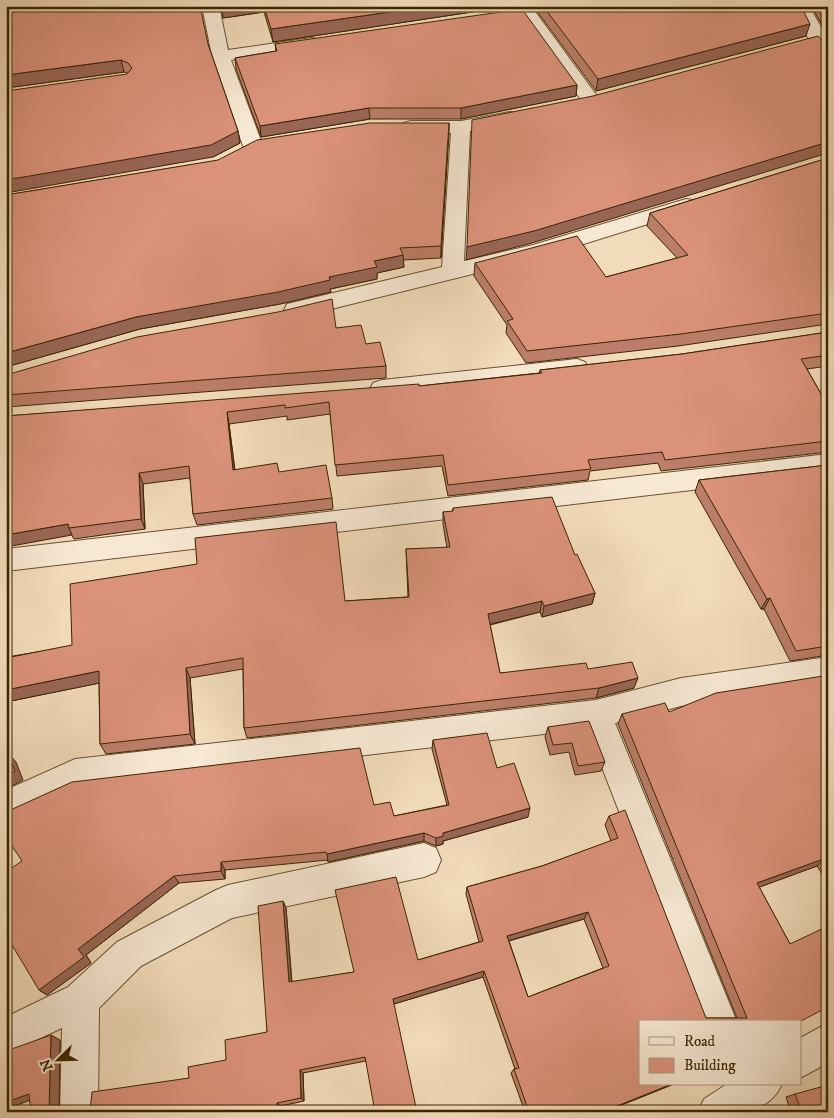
<svg xmlns="http://www.w3.org/2000/svg" width="834" height="1118" font-family="'IM FELL DW Pica',serif">
  <style>
    .lines { fill: none; stroke-linecap: round; stroke-linejoin: round }
    .minor-casing { stroke: #695230; stroke-width: 2 }
    .minor { fill: #f7e8d3; fill-rule: evenodd }
    .wall { fill: #bc7e6a; stroke: #3b2501; fill-rule: evenodd }
    .shaded-wall { fill: #996656; stroke: #3b2501 }
    .building { fill: #db927b; stroke: #3b2501; fill-rule: evenodd }
  </style>
  <rect width="100%" height="100%" fill="#f2dbbb"/>
  <filter id="stains"><feTurbulence type="fractalNoise" baseFrequency=".004" numOctaves="4"/><feColorMatrix values="0 0 0 0 .2 0 0 0 0 .09 0 0 0 0 .02 0 0 0 .5 -.17"/></filter>
  <radialGradient id="worn" r=".72"><stop offset=".6" stop-color="#630" stop-opacity="0"/><stop offset="1" stop-color="#630" stop-opacity=".3"/></radialGradient>
  <g class="lines">
    <g class="minor-casing">
      <path id="minor" d="M202,6h17l9,44 83,-12 6,1 3,4 -3,4 -6,1 -80,12 32,86 -3,4h-14l-3,-4 -31,-90z
        M514,6h17l69,94 -2,4h-14z
        M792,6h17l19,33v16c-18,-4 -28,-34 -36,-49z
        M510,112l7,2 3,4 -3,4 -47,9 -6,130 69,-16 153,-46 7,1 3,5 -3,5 -148,46 -250,62 -8,-2 -3,-6 3,-6 155,-37 9,-134 -47,-2 -3,-4 3,-4 7,-2h50z
        M577,359l8,3 4,6 -4,6 -8,3 -195,21 -9,-3 -3,-6 3,-6 9,-3z
        M828,454v20l-822,97v-22z
        M828,657v26l-147,23 -66,17 122,299h-36l-114,-293 -509,60 -72,34v-33l69,-31 521,-59 85,-22z
        M424,843l12,5 5,12 -5,12 -12,5 -192,41 -91,48 -42,42 -1,104h-38l2,-84 -56,26v-37l62,-30 49,-45 99,-52 12,-5z
        M828,1023v40l-28,15v-40z
        M727,1084h55c-15,34 -52,28 -84,28l6,-13z"/>
    </g>
    <use href="#minor" class="minor"/>
  </g>
  <path class="wall" d="M221,6h291l-239,36 -9,-30 -41,6z
    M533,6h268l5,30 -210,55z
    M811,6h17v29z
    M6,13l202,31 30,87 2,12 -27,14 -86,-84 -3,-1 -118,16z
    M275,44l302,41 -1,11 -115,23h-91l-109,18 -25,-68 -1,-11 41,-7z
    M449,123l-8,135 -38,2 1,7 -27,6v6l-47,10 1,3 -51,12 -140,25 -134,38v-172z
    M828,158v166l-150,22 -152,17 -20,-30 1,-8 -33,-49 1,-13 131,14 71,-19 -30,-32 3,-13z
    M336,328l30,16 20,22v12l-380,29v-32z
    M828,332v34l-21,3 21,37v46l-167,19 -3,-8 -68,8 -2,9 -140,16 -6,-30 -105,10 -7,-62 -43,6v-4l-58,8 6,46 44,2 53,26 1,11 -136,16 -4,-11 -3,-36 -47,6 2,45 -71,10 -68,-123 413,-30 120,-13 1,-3 142,-16z
    M828,465v190l-38,6 -26,-52h-3l-66,-117 4,-12z
    M453,508l122,47 20,38 -3,11 -50,13 -2,-5 -50,13 10,48 88,-4 46,19 -38,10 -349,40 -3,-10 -1,-59 -53,9 5,66 -89,10 -6,-10 -1,-61 -93,19v-46l1,1 338,-56 63,-4 -2,-48 41,-1 -4,-24v-12h9z
    M828,682v201l-11,-17 -58,21 31,57 38,63 -188,77h34l-70,28h-79l-14,-39 3,-4h1l-32,-92 -89,27 -28,57 -63,12 1,28 -23,5v6h-250l-1,-12 -24,9v-58l54,-11 -1,71h31l99,-33 37,-18 41,-28 16,-131 3,7 6,74 62,-10 64,-12 61,-18 -13,-48 1,-7 75,-21 69,-25 -6,-16 4,-9 97,202h31l-119,-294 4,-10 47,-2zM584,919l19,49 -75,29 -19,-56z
    M548,727l57,35 -4,9 -26,4 -6,-23 -19,3 -5,-18z
    M433,740l64,28 31,49 -85,24v3l-7,2 -12,-5 -96,21v-2l-103,10v9l-46,4 -93,72 5,8 -44,32 -8,-5 -17,-129 352,-56 20,11 53,-11 -15,-56z
    M795,1094l33,18h-37l-5,-15z"/>
  <path class="shaded-wall" d="M6,6h38l-38,6z
    M222,6h41l1,6 -41,6z
    M432,6h80l-239,36 -2,-13z
    M810,24l-4,12 -210,55 2,-12z
    M121,60l3,12 -118,16v-13z
    M577,85l-1,11 -115,23v-11z
    M369,108l1,11 -109,18 -1,-11z
    M449,123v12l-8,123v-12z
    M238,131l2,12 -27,14 -207,36v-13z
    M828,142v11l-296,90 -66,17 1,-13z
    M403,255l1,12 -27,6v6l-47,10 1,3 -51,12 -140,25 -134,38v-14l130,-36 193,-40 45,-16z
    M227,412l2,12 7,57 -3,-11z
    M139,473l4,11 2,45 -4,-10z
    M68,524l1,4 3,7 -66,12v-12z
    M595,593l-3,11 -50,13 2,-11z
    M770,598l-6,11h-3l6,-10z
    M542,601l-2,11 -53,13 1,-11z
    M186,668l4,10 5,66 -5,-10z
    M99,671l6,11 -99,20v-12z
    M638,678l-4,10 -38,10 3,-10z
    M8,753l8,9 7,18 -17,9z
    M530,808l-2,9 -85,24v3l-7,2v-8l7,-5z
    M424,833v8l-96,21 -1,-8z
    M826,858l-9,8 -68,25 8,-8z
    M221,862l4,8v9l-4,-8z
    M174,876l5,7 -93,72 5,8 -44,32 -8,-5 39,-41z
    M283,901l3,7 6,80 -3,-6z
    M588,912l-4,7 -80,23 3,-6z
    M484,971l-1,6 -89,27 -1,-5z
    M51,1035l9,5 -1,72 -10,-1z
    M300,1070l3,3 1,28 -3,-3z
    M672,1084h2l-70,28h-2z
    M29,1094l10,3 -33,12v-7z
    M277,1103l4,3v6h-3z"/>
  <path class="building" d="M54,6h146l8,38 30,87 -27,14 -205,35v-89l121,-17 5,-6 -4,-5 -7,-3 -115,15v-62z
    M264,6h168l-161,23z
    M543,6h258l9,18 -212,55z
    M822,6h6v10z
    M522,9l55,76 -116,23h-92l-109,18 -25,-68 42,-7 -2,-7z
    M818,36l7,7h3v99l-294,89 -67,16 5,-127 121,-24z
    M370,123h79l-8,123 -41,2 3,7 -29,6 3,6 -48,10 1,3 -52,12 -142,25 -130,36v-158l212,-35 39,-20z
    M828,158v155l-147,21 -154,17 -20,-30 6,-2 -38,-56 102,-27 29,41 82,-22 -38,-42z
    M332,299l4,29 25,-3 5,19 14,-2 6,24 -380,29v-20l131,-38 141,-25z
    M828,332v23l-27,4 27,47v35l-163,19 -3,-8 -74,8 3,9 -143,16 -5,-30 -108,10 -6,-63 -44,6v-3l-58,7 6,58 44,-7 2,9 47,-7 6,33 -139,16 -4,-48 -50,7 2,46 -72,9 -1,-4 -62,11v-119l413,-32v2l123,-13 -2,-3 142,-16z
    M828,465v181l-32,5 -26,-53 -3,1 -68,-119z
    M552,497l23,58 2,-1 18,39 -51,13 -2,-5 -54,13 12,59 86,-10 2,6 44,-7 6,16 -39,10 -355,40 -1,-70 -57,10 4,66 -90,10 -1,-73 -93,19v-32l66,-13 -2,-61 127,-20 -2,-26 141,-16 9,79 64,-4 -3,-48 44,-2 -7,-35 10,-1v-3z
    M823,676l5,6v178l-2,-2 -69,25 33,61 38,-18v81l-29,15h-159v62h32l-70,28h-73l-15,-43 5,-1 -35,-97 -91,28 24,113h-42l-10,-55 -65,13 1,28 -24,5 1,9h-247l-2,-18 -23,8v-51l45,-16 -2,76h41l2,-19 97,-14 -1,-11 38,-7 -1,-20 42,-8 -9,-126 25,-5 6,81 65,-10 -19,-82 61,-13 22,83 65,-19 -16,-54 75,-21 76,-28 -9,-22 16,-6 81,208h41l-125,-304 43,-11 4,9 47,-19zM588,912l21,54 -81,31 -21,-61z
    M589,721l16,41 -27,4 -6,-23 -19,2 -5,-18z
    M487,733l10,35 17,-5 16,45 -87,25v3l-7,2 -12,-5 -97,21 -1,-2 -105,10v9l-47,5 -96,73 6,8 -45,33 -33,-55v-63l16,-11 -16,-24v-25l66,-30 288,-34 14,57 16,-3 4,14 55,-11 -16,-65z
    M6,753h2l7,18 -9,5z
    M828,1085v27h-26l-7,-18z"/>
  <rect width="834" height="1118" fill="none" stroke="#f2dbbb" stroke-width="25"/>
  <rect x="8" y="8" width="819" height="1103" fill="none" stroke="#3b2501" stroke-width="2.5"/>
  <rect x="12" y="12" width="809" height="1093" fill="none" stroke="#3b2501"/>
  <rect x="639" y="1020" width="162" height="65" fill="#f7e8d3" stroke="#ac9a7f"/>
  <rect x="649" y="1037" width="25" height="8" fill="#f7e8d3" stroke="#ac9a7f"/>
  <text x="684" y="1046" font-size="15" fill="#3b2501">Road</text>
  <rect x="649" y="1058" width="25" height="15" fill="#db927b" stroke="#ac9a7f"/>
  <text x="684" y="1070" font-size="15" fill="#3b2501">Building</text>
  <g transform="translate(58 1060) rotate(247)" stroke="#f7e8d3" stroke-width="4" paint-order="stroke">
  <path d="M0-4L9 19L0 12L-9 19Z" fill="#3b2501"/>
  <text y="-8" font-size="14" font-weight="bold" text-anchor="middle" fill="#3b2501">N</text>
  </g>
  <rect width="100%" height="100%" filter="url(#stains)"/>
  <rect width="100%" height="100%" fill="url(#worn)"/>
</svg>
